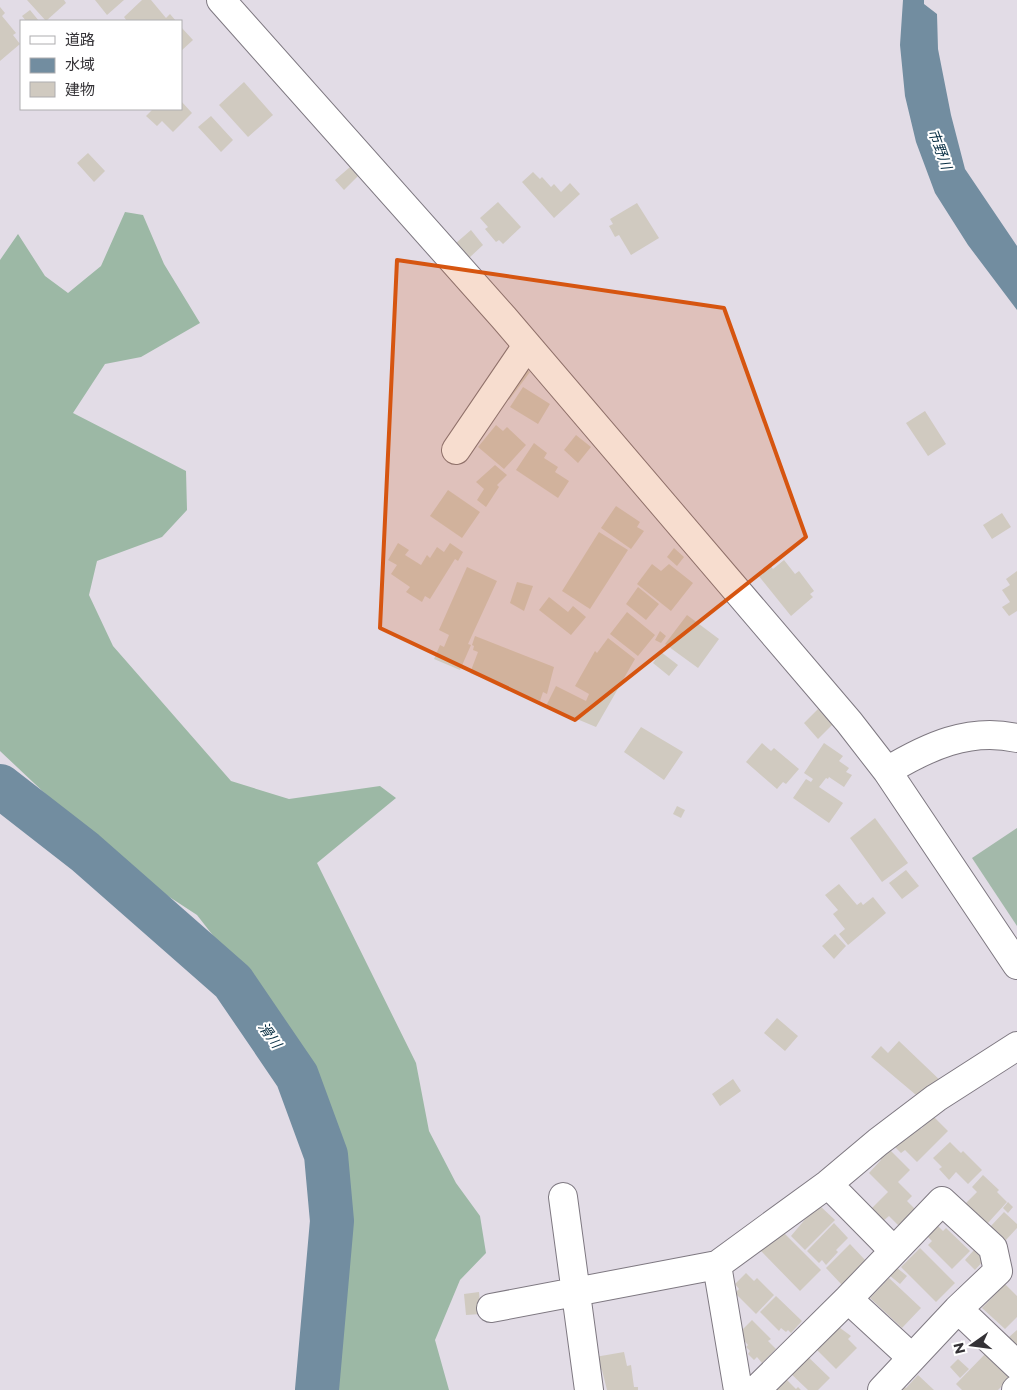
<svg xmlns="http://www.w3.org/2000/svg" width="1017" height="1390" font-family="Montserrat,'Noto Sans JP',sans-serif">
  <style>
    .green { fill: #a3b9aa }
    .forest { fill: #9cb8a5 }
    .water { fill: #728da0 }
    .lines { fill: none; stroke-linecap: round; stroke-linejoin: round }
    .river { stroke: #728da0; stroke-width: 44 }
    .building { fill: #d0cac0 }
    .minor-casing { stroke: #7e7881; stroke-width: 30 }
    .minor { stroke: #fff; stroke-width: 28 }
    .marked { fill: #d65510; fill-opacity: 0.2; stroke: #d65510; stroke-width: 4; stroke-linejoin: round }
    .labels { text-anchor: middle; stroke-width: 4; stroke-linejoin: round; paint-order: stroke }
    .water-label { font-size: 14px; font-style: italic; fill: #072e43; stroke: #fff }
  </style>
  <rect width="100%" height="100%" fill="#e2dce6"/>
  <path class="green" d="M1017,828v98l-45,-68z"/>
  <path class="forest" d="M125,212l18,3 21,49 36,59 -59,34 -36,7 -32,49 113,58 1,39 -25,27 -65,24 -8,34 24,51 118,135 58,18 91,-13 16,12 -79,65 99,200 13,68 27,52 24,33 6,37 -26,27 -25,60 14,50h-117l9,-46 7,-172 -56,-135 -95,-122 -75,-49 -122,-115v-491l18,-26 27,42 23,17 33,-27z"/>
  <path class="water" d="M903,0h21v4l13,10 1,35 13,66 14,54 52,77v64l-49,-65 -33,-52 -19,-51 -11,-46 -5,-51z"/>
  <g class="lines">
    <path class="river" d="M0,786l85,66 148,130 64,94 29,79 6,66 -15,169"/>
  </g>
  <path class="building" d="M27,0h37l2,3 -20,18z
    M95,0h29l-17,15z
    M142,0h9l15,18 4,-4 6,7h-49l-3,-4z
    M0,7l5,6 -3,3 14,17 -3,2 7,9 -20,17z
    M30,10l9,11h-13l-4,-5z
    M181,27l12,13 -12,11z
    M244,82l29,33 -25,22 -29,-32z
    M181,101l11,12 -19,19 -11,-11 -5,5 -11,-10 6,-6 -1,-1h30z
    M211,116l22,24 -12,12 -23,-25z
    M88,153l17,18 -11,11 -17,-19z
    M350,167l8,9 -14,14 -9,-10z
    M533,172l7,7 2,-2 9,10 3,-3 7,8 9,-9 10,11 -26,24 -32,-36z
    M498,202l23,25 -18,17 -4,-4 -3,2 -11,-13 3,-2 -8,-9z
    M637,203l22,35 -28,17 -12,-20 -4,2 -6,-11 4,-2 -3,-5z
    M471,230l12,15 -14,13 -13,-15z
    M521,365l9,7 -21,28 -9,-6z
    M523,387l27,17 -12,20 -28,-17z
    M925,411l21,33 -18,12 -22,-33z
    M496,425l7,6 4,-4 19,18 -22,24 -26,-22z
    M576,435l15,12 -13,16 -14,-13z
    M534,443l13,10 -3,5 14,9 -3,5 14,9 -11,17 -42,-28z
    M495,465l12,10 -10,10 2,2 -13,20 -9,-7 7,-11 -8,-7z
    M448,490l32,22 -18,26 -32,-22z
    M616,506l24,16 -3,5 7,4 -13,18 -30,-21z
    M1002,513l9,14 -19,12 -9,-14z
    M599,532l29,18 -38,59 -28,-18z
    M398,543l11,7 -4,5 16,10 6,-10 3,3 7,-11 7,5 6,-9 13,9 -5,9 -3,-2 -25,40 -5,-3 -3,6 -16,-10 4,-5 -19,-13 6,-9 -9,-5z
    M674,548l10,9 -7,9 -10,-9z
    M784,560l11,14 4,-3 15,20 -4,3 3,3 -22,19 -33,-41 12,-10 3,4z
    M652,564l9,7 8,-7 24,19 -22,28 -34,-27z
    M467,567l30,14 -29,63 3,1 -11,25 -26,-11 6,-14 4,2 5,-12 -10,-5z
    M1017,571v40l-8,5 -7,-9 8,-5 -8,-12 8,-5 -4,-6z
    M517,582l16,4 -9,25 -14,-8z
    M638,587l21,17 -13,16 -20,-16z
    M549,597l19,15 5,-6 13,11 -15,18 -32,-25z
    M627,612l28,23 -17,21 -28,-22z
    M687,615l32,24 -21,29 -33,-24z
    M660,631l6,5 -5,7 -6,-3z
    M475,636l79,31 -7,27 -4,-2 -3,9 -70,-28 8,-21 -5,-2 1,-4 -2,-1z
    M608,638l27,21 -39,68 -50,-21 10,-20 30,15 3,-7 -14,-8 20,-35 2,2z
    M661,652l17,13 -9,11 -16,-13z
    M818,709l15,15 -15,15 -14,-16z
    M641,727l42,25 -19,28 -40,-28z
    M762,743l9,8 3,-3 25,21 -13,15 -3,-2 -6,7 -31,-27z
    M824,743l19,13 -4,5 10,7 -3,4 6,3 -8,12 -15,-10 -1,2 -2,-1 -7,9 24,16 -14,20 -36,-25 13,-19 5,3 2,-3 -9,-6z
    M677,806l8,4 -4,8 -8,-4z
    M875,818l33,45 -26,19 -32,-44z
    M906,870l13,16 -17,13 -13,-16z
    M839,884l18,21 4,-3 2,3 10,-8 13,16 -38,32 -9,-11 6,-5 -12,-15 5,-4 -13,-15z
    M835,934l11,12 -12,13 -12,-13z
    M777,1018l21,18 -13,15 -21,-18z
    M899,1041l45,43 -22,16 -51,-43 10,-11 7,7z
    M733,1079l8,12 -21,15 -8,-12z
    M933,1116l15,15 -31,31 -12,-12 -4,3 -6,-6 17,-17 2,2 5,-5 2,2z
    M950,1142l11,11 2,-2 19,19 -14,14 -12,-12 -7,8 -10,-11 3,-2 -9,-9z
    M888,1148l22,22 -12,12 14,14 -5,5 10,10 -17,16 -11,-11 -7,6 -10,-14 16,-16 -19,-19 12,-13 -2,-3z
    M983,1175l16,15 -2,2 10,10 -20,22 -22,-20 12,-12 -5,-5z
    M1008,1202l5,5 -5,6 -5,-5z
    M818,1204l17,16 -30,30 -14,-14z
    M1004,1212l13,12v4l-12,13 -15,-14z
    M834,1223l14,15 -12,12 2,2 -12,13 -4,-5 -3,3 -12,-12z
    M938,1226l5,5 3,-3 24,23 -18,18 -24,-24 4,-4 -5,-5z
    M783,1232l38,38 -21,21 -40,-41 10,-10 3,2z
    M850,1244l16,17 -24,24 -16,-17z
    M920,1248l35,35 -19,19 -35,-35z
    M974,1250l10,10 -9,10 -10,-10z
    M896,1267l11,9 -7,8 -11,-9z
    M746,1273l8,8 3,-3 17,17 -18,19 -21,-21 4,-4 -4,-5z
    M889,1278l32,30 -19,20 -32,-30z
    M1005,1284l12,12v21l-12,12 -23,-21z
    M479,1292l2,22 -15,1 -2,-21z
    M776,1296l26,25 -11,12 -3,-3 -2,2 -5,-4 -2,3 -19,-19z
    M752,1320l19,19 -3,2 8,8 -14,14 -5,-6 -3,3 -6,-6 2,-3 -4,-4 2,-2 -7,-8 2,-2 -3,-3z
    M832,1322l19,14 -3,3 9,9 -21,21 -25,-25z
    M1017,1330v16l-8,-9z
    M624,1352l3,14 4,-1 3,22h4v3h-31l-5,-20 -5,1 -2,-14z
    M804,1353l26,25 -12,12h-10l-21,-20z
    M986,1353l25,24 -13,13h-36l-6,-6z
    M958,1359l11,10 -9,9 -10,-11z
    M918,1375l16,15h-34l4,-4 2,2z
    M783,1376l13,13 2,-2 3,3h-33z"/>
  <g class="lines">
    <g class="minor-casing">
      <path id="minor" d="M221,0l283,318 345,404 38,49 130,194
        M456,450l70,-103
        M887,771c40,-24 82,-44 130,-33
        M828,1184l66,67
        M563,1197l26,193
        M848,1299l64,59
        M491,1308l226,-43
        M958,1309l59,56
        M738,1390l-21,-125 111,-81 50,-42 58,-44 81,-52
        M756,1390l92,-91 94,-98 51,47 5,23 -40,38 -76,81
        M1016,1390l1,-1"/>
    </g>
    <use href="#minor" class="minor"/>
  </g>
  <path class="marked" d="M397,260l327,48 82,229 -231,183 -195,-92z"/>
  <g class="labels">
    <g class="water-label">
      <text transform="translate(940 149) rotate(70)" y="5">市野川</text>
      <text transform="translate(270 1035) rotate(55)" y="5">滑川</text>
    </g>
  </g>
  <rect x="20" y="20" width="162" height="90" fill="#ffffff" stroke="#aeadaf"/>
  <rect x="30" y="36" width="25" height="8" fill="#ffffff" stroke="#aeadaf"/>
  <text x="65" y="45" font-size="15" fill="#343236">道路</text>
  <rect x="30" y="58" width="25" height="15" fill="#728da0" stroke="#aeadaf"/>
  <text x="65" y="70" font-size="15" fill="#343236">水域</text>
  <rect x="30" y="82" width="25" height="15" fill="#d0cac0" stroke="#aeadaf"/>
  <text x="65" y="95" font-size="15" fill="#343236">建物</text>
  <g transform="translate(972 1345) rotate(256)" stroke="#ffffff" stroke-width="4" paint-order="stroke">
  <path d="M0-4L9 19L0 12L-9 19Z" fill="#343236"/>
  <text y="-8" font-size="14" font-weight="bold" text-anchor="middle" fill="#343236">N</text>
  </g>
</svg>
